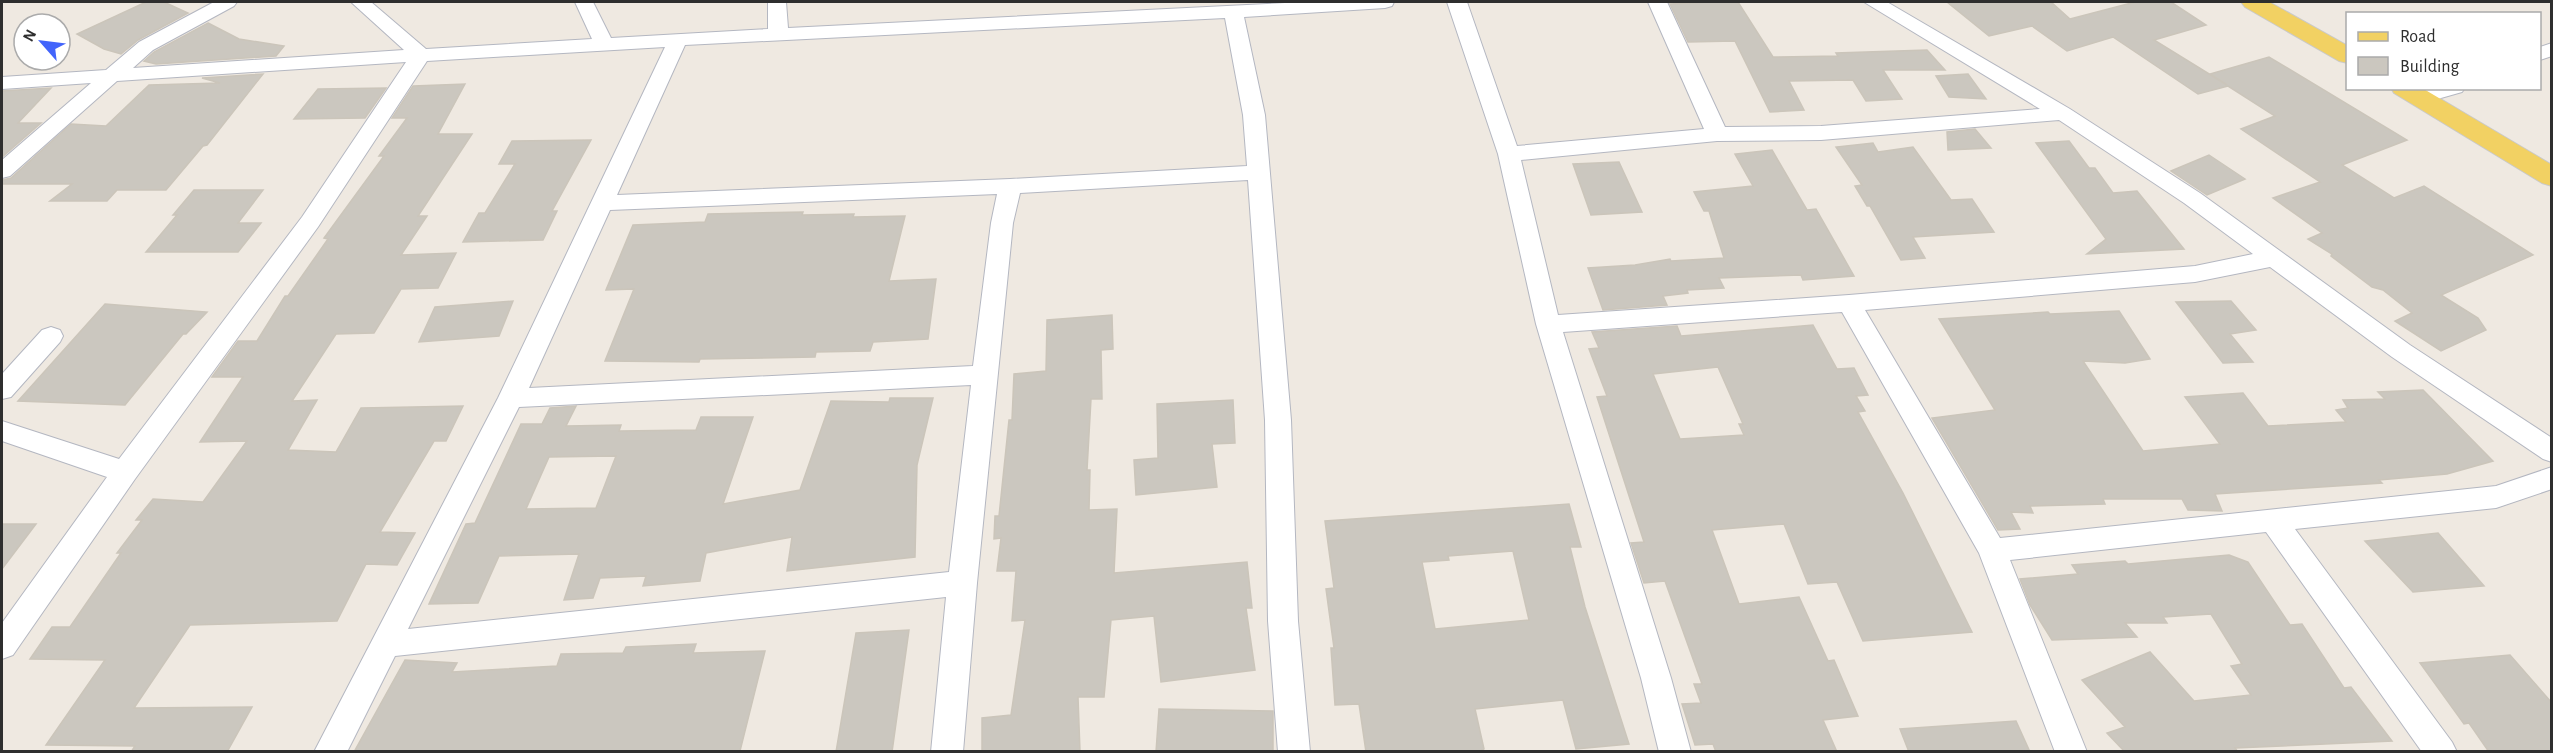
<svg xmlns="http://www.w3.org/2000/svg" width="2553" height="753" font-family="'Alegreya Sans',sans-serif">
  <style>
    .building { fill: #cbc7bf; stroke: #cbc5ba; stroke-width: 1.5; fill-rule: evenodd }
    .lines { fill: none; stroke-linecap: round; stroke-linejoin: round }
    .minor-casing { stroke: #b4b7c1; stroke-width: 2 }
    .major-casing { stroke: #c9c9c9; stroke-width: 2 }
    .minor { fill: #fff; fill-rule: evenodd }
    .major { fill: #f2d163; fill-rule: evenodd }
  </style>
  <rect width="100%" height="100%" fill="#efe9e1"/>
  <path class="building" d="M146,2h18l24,11 -50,27 -17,14 -17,-5 -27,-15z
    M1709,2h29l35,55 65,-1 -2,-3 91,-3 18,20h-62l19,29 -36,2 -13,-21 -64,1 15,29 -34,2 -35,-71 -47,1 -18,-38z
    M1947,2h104l19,17 65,-17h36l35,23 -52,15 73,45 -17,-11 59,-17 138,83 -65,25 52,33 30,-12 109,69 -92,40 37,23 8,12 -45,21 -46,-30 17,-8 -29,-23 -11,-3 -41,-31 1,-2 -24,-15 14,-6 -49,-35 47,-16 -79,-53 34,-13 -47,-30 -30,8 -85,-57 -46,14 -35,-25 -43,10z
    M208,23l31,16 45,7 -8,10 -120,8 -12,-3 10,-9z
    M263,74l-56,71 -4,1 -37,44h-49l-10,11h-57l22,-17h-70v-4l9,-2 60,-54 35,2 43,-41 71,-2 -18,-5z
    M1968,74l18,25 -37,-2 -13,-21z
    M465,84l-27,50h34l-54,82h9l-26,39 55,-2 -18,35 -37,1 -27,44 -38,1 -44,67 25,-1 -29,50 48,2 25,-44 102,-2 -17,35h-12l-54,91 35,1 -18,32 -31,-1 -29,57 -147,4 -56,83 118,-1 -25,45h-96l4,-6 -89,-1 59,-85 -75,-1 22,-32h18l51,-74h-4l25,-33h-6l17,-21 50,3 44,-61 -47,1 43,-65h-31l26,-36h19l28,-45h3l40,-57 -4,-1 60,-82h-5l28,-38h-15l21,-32z
    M51,88l-33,35h23l-39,34v-66z
    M386,88l-21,30 -71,1 24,-30z
    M1975,129l16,19 -43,2 -1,-18z
    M591,140l-39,71h5l-14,29 -80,2 16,-29h6l30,-49h-16l13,-23z
    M2069,141l20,27h6l18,25 24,-2 47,58 -97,5 19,-15 -70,-96z
    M1873,143l5,9 35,-5 38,53 21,-1 22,33 -81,5 12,21 -24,2 -31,-54h-3l-12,-20 7,-1 -26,-38z
    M1772,150l35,60 9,-1 38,67 -51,4 -2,-5 -82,3 5,10 -37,2 1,3 -25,3 4,9 -64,5 -15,-42 47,-3 35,-6 1,2 53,-3 -15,-47h-5l-10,-19 59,-6 -18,-32z
    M2209,155l36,24 -38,16 -36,-24z
    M1619,162l23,50 -51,3 -18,-51z
    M194,190h69l-25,33h23l-23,29h-92l31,-37h-4z
    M803,212l-1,3 52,-1 -1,3 52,-1 -16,65 47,-2 -8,60 -55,3 -3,9 -54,1 -1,5 -115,2 -1,3 -94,-1 29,-72 -28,1 27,-65 72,-3 3,-8z
    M513,301l-14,35 -80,6 16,-35z
    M2231,301l25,29 -26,4 23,28 -30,1 -47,-61z
    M105,304l102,8 -21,22h-3l-58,71 -107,-4z
    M2119,311l31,48 -25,4 -42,-2 60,90 77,-7 -35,-47 58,-4 25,33 78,-4 -10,-12 12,-2 -5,-8 42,-1 -7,-7 45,-2 70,71 -46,13 -68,6 3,3 -167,11 7,17 -34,-1 -6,-11h-79l2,5 -75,2 3,7 -22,-1 9,17 -22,1 -66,-112 63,-8 -56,-91 109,-7 2,2z
    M1112,315l1,34 -12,1 1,49h-11l-4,71h3l-1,40 28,-1 -3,64 133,-11 5,46h-6l9,62 -94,12 -7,-66 -43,4 -7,77h-26l2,55h-98v-34l29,-3 14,-95 -13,1 4,-50h-19l4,-33 -7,1 1,-23h4l10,-96h3l2,-46 32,-3 1,-51z
    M1813,325l24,44 17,-1 14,27 -12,1 9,15 -7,1 45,81 69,139 -109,9 -26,-59 -29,2 -24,-60 -72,6 27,74 60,-7 29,64 6,-1 24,56 -35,4 14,32h-121l-3,-8 -18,1 -13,-41 19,-1 -7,-19h8l-37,-103 -21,2 -13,-40 13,-1 -47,-145 10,-1 -18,-47 10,-1 -7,-16 85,-6 4,10zM1718,367l25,57h-4l5,11 -64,4 -27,-65z
    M890,398h43l-16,67 -2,92 -128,14 5,-34 -86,16 -6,28 -57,5 3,-10 -46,2 -7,20 -29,2 15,-46 -80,2 -21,47 -49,1 37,-80 9,-1 46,-99h21l8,-16 26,-2 -10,20 55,-1 -2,6 77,-1 5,-13h52l-30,87 77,-14 31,-89 58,1zM616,456l-20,52 -70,1 23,-52z
    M1233,400l2,43 -23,1 5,43 -81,8 -2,-35 24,-2 -1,-54z
    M1569,504l12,43h-11l15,60 44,137 -53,5 -13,-49 -88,9 9,40 -5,3h-113l-7,-48 -24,1 -4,-57h3l-8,-59 8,-1 -9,-67zM1513,551l16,69 -94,9 -13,-67 27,-2 -1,-4z
    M2,524h34l-34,45z
    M2438,533l46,53 -71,6 -48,-51z
    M2229,555l19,7 42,63 12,-1 42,64 7,-1 41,54 -157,7 3,4h-113l-18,-19 18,-6 -43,-47 68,-28 44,49 57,-6 -20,-29 11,-2 -31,-50 -48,3 4,6h-42l12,14 -85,3 -22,-35 -10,-26 58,-5 -6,-9 53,-4 3,3z
    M909,630l-17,122h-56l20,-119z
    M696,644l-3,9 72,-2 -25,100 -386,1 51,-92 52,3 -5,9 105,-6 4,-12 62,-1 3,-6z
    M2510,655l42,48v49h-63l-20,-29 -5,1 -44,-61z
    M1159,709l114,2v41h-117z
    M2016,721l14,31h-121l-9,-23z"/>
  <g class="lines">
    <g class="minor-casing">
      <path id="minor" d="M214,2h23l-3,4 -81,44 -20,18 271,-18 -53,-48h20l55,47 166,-10 -17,-37h18l18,36 157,-9v-27h18l2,26 517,-26h89l-2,4 -7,2 -141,9 21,98 26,305 7,201 12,131h-32l-10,-131 -3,-201 -17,-240 -228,13 -7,30 -36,360 -14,169h-32l15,-155 -551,59 -48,96h-33l184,-354 167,-351 -238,14 -109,166 -183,252 -122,176 -11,4v-36l105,-146 -105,-36v-20l117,38 183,-242 104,-155 -289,19 -107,95 -8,2v-18l89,-77 -89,6v-12l104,-7 33,-28zM1225,18l18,97 4,51 -237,13 -393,16 68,-150zM997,194l-6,29 -18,143 -444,22 81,-178zM971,385l-22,187 -541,57 111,-222z
        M1447,2h20l50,144 187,-17 -56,-127h19l58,125 96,-1 219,-17 -176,-107h23l183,107 130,84 210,152 142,93v24l-9,-3 -151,-102 -122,-90 -75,15 -330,28 135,228 496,-52 56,-19v22l-56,19 -201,21 157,213 5,10h-35l-156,-220 -256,28 77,192h-32l-76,-199 -137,-241 -279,20 108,346 20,74h-32l-18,-74 -105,-354 -38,-170zM2059,120l125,83 69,51 -58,12 -346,29 -291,20 -37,-155 196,-19 104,-1z
        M2552,43v13l-12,4v-13z
        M2431,88h34l-3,4 -42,12 -7,-2 -3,-4 3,-4z
        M51,327l9,3 3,6 -3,6 -49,55 -9,2v-25l40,-44z"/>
    </g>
    <g class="major-casing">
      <path id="major" d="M2241,2h28l79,44v17l-9,-2 -94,-54z
        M2391,88h31l130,77v21l-10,-3 -148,-90z"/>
    </g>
    <use href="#minor" class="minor"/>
    <use href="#major" class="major"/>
  </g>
  <rect width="2553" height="753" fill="none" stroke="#2e2e2e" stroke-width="6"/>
  <rect x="2346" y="12" width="195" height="78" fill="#ffffff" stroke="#ababab" stroke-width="1.5"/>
  <rect x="2358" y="32" width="30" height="9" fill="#f2d163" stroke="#ababab" stroke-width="1.5"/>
  <text x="2400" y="42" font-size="18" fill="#2e2e2e">Road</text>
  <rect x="2358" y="57" width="30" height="18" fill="#cbc7bf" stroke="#ababab" stroke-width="1.5"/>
  <text x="2400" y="72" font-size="18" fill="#2e2e2e">Building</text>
  <g transform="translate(42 42) rotate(298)"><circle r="28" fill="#ffffff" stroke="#ababab" stroke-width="1.5"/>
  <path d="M0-4.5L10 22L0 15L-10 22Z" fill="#4264fb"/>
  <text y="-9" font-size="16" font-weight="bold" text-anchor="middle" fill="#2e2e2e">N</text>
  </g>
</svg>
